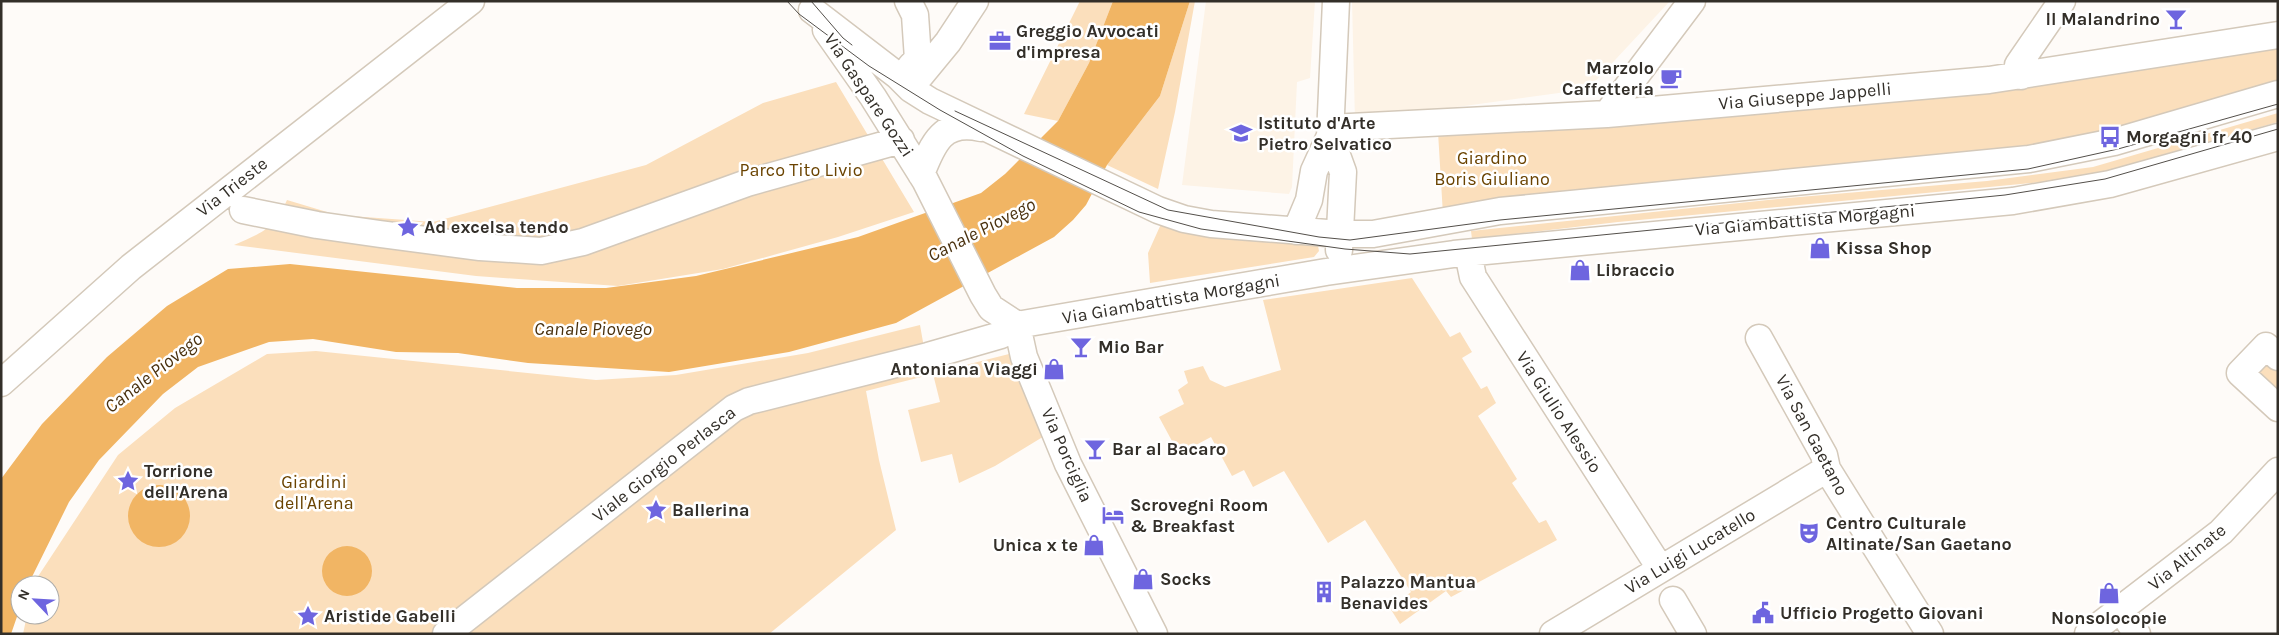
<svg xmlns="http://www.w3.org/2000/svg" width="2279" height="635" font-family="Karla,sans-serif">
  <style>
    .built { fill: #fdf3e6 }
    .green { fill: #fbdfbc }
    .water { fill: #f1b564 }
    .lines { fill: none; stroke-linecap: round; stroke-linejoin: round }
    .minor-casing { stroke: #d4c9ba; stroke-width: 29 }
    .minor { stroke: #fff; stroke-width: 26 }
    .tram { stroke: #534f4a; stroke-width: 1 }
    .labels { text-anchor: middle; stroke-width: 5; stroke-linejoin: round; paint-order: stroke }
    .poi-label { font-size: 18px; font-weight: bold; fill: #332f29; stroke: #fff; text-anchor: start }
    .street-label { font-size: 18px; fill: #332f29; stroke: #fff }
    .park-label { font-size: 18px; fill: #6a4300; stroke: #fff }
    .water-label { font-size: 19px; font-style: italic; fill: #4a310e; stroke: #fff }
  </style>
  <rect width="100%" height="100%" fill="#fefbf8"/>
  <path class="built" d="M1206,1h109l-5,77 -13,4 -5,105 -3,7 -107,-9z
    M1352,1h318l-82,88 -233,32z"/>
  <path class="green" d="M1080,1h33l-24,62 -31,58 -34,-7z
    M1190,1h5l-20,111 -17,77 -51,-24 53,-69z
    M2278,45v48l-196,52 -639,70 -5,-83z
    M836,82l78,130 -76,25 -115,32 -105,17 -142,-10 -242,-31c29,-13 39,-15 53,-45l50,15 96,7 213,-57 117,-62z
    M2278,113v9l-183,52 -53,8 -424,40 -146,17 -1,-8 317,-33 199,-17 106,-14z
    M1161,224l153,19 4,3 1,5 -5,6 -164,26 -2,-30z
    M1412,278l38,59 10,-5 12,20 -10,6 19,31 6,-3 9,17 -18,13 39,63 -5,4 27,40 7,-3 11,20 -106,57 -5,-6 -46,33 -10,-16 21,-16 -46,-72 -37,23 -44,-72 -31,16 -9,-17 -12,6 -21,-39 -32,17 -20,-37 25,-13 -6,-14 10,-7 -4,-12 19,-5 7,14 15,7 56,-17 -18,-70z
    M920,325l3,17 11,31 75,-19 37,81 -51,31 -36,17 -7,-29 -31,8 -13,-52 32,-8 -7,-28 -67,17 13,69 17,70 -127,104h-746l4,-19h23v-30h-15l2,-7 81,-123 57,-47 92,-54 49,-3 280,29 80,-5 132,-22z
    M2269,356l9,8v29l-24,-21z"/>
  <path class="water" d="M1113,1h77l-30,95 -53,69 -21,40 -13,15 -19,17 -158,86 -107,29 -120,20 -141,-9 -70,-10 -62,-1 -83,-13 -44,3 -71,25 -35,27 -64,66 -30,42 -41,83h-8v23l-9,26h-10v-155l41,-55 65,-67 60,-51 61,-37 62,-5 227,24h89l90,-12 162,-39 123,-44 24,-19 53,-53 31,-58z
    M128 516a31 31 0 1 1 62 0a31 31 0 1 1-62 0Z
    M322 571a25 25 0 1 1 50 0a25 25 0 1 1-50 0Z"/>
  <g class="lines">
    <g class="minor-casing">
      <path id="minor" d="M908,1l7,14 3,44 -7,7
        M1336,1l-6,135 13,36 -4,78
        M812,10l86,66 13,13 19,12 228,109 26,9 27,5 129,10h33l127,-23 529,-52 85,-17 164,-48
        M826,30l47,67 52,83 58,115 8,13 26,17
        M920,76l28,-34 27,-41
        M2021,76l-3,-11 44,-64
        M1607,114l85,-113
        M1330,128l277,-14 382,-34 289,-45
        M921,174c12,-31 22,-55 60,-46
        M243,210l74,15 63,9 100,13 61,4 42,-9 164,-59 154,-43
        M1296,231l13,-31 5,-29 16,-35
        M1468,253l5,24 187,291
        M1017,325l309,-53 128,-18 559,-53 97,-17 168,-47
        M1017,325l7,32 44,107 86,170
        M1759,338l65,117 3,14 103,165
        M2278,357l-12,-11 -26,27 38,35
        M1,383l130,-116 340,-266
        M1673,600l20,34
        M2121,610l16,24
        M446,634l288,-226 15,-7 179,-45 73,-21
        M1553,634l274,-165
        M2088,634l133,-102 57,-61"/>
    </g>
    <use href="#minor" class="minor"/>
    <path class="tram" d="M787,1l12,13 70,52 71,44 83,46 116,56 62,17 144,20 65,5 595,-59 100,-16 173,-50
      M811,1l32,37 9,7
      M955,111l213,99 151,27 31,3 150,-20 528,-51 90,-20 160,-45"/>
  </g>
  <defs>
    <g id="bar-bare" transform="scale(1.725)"><path d="M-6-5H6L.8 .8V4.5H3.5V6h-7V4.5H-.8V.8Z" fill="#6e65df" stroke="#fff" stroke-width="2.5" paint-order="stroke"/></g>
    <g id="office-bare" transform="scale(1.725)"><path d="M-6-3h4V-5.5h4V-3h4V5H-6ZM-1-4.5V-3h2v-1.5ZM-6 0V1H6V0Z" fill="#6e65df" stroke="#fff" stroke-width="2.5" paint-order="stroke"/></g>
    <g id="cafe-bare" transform="scale(1.725)"><path d="M-5.5-4.5H6V0H3Q3 3.5 0 3.5H-2.5Q-5.5 3.5-5.5 0ZM3-3.2v2h1.7v-2ZM-6 4.5H4V6H-6Z" fill="#6e65df" stroke="#fff" stroke-width="2.5" paint-order="stroke"/></g>
    <g id="school-bare" transform="scale(1.725)"><path d="M0-5L7-2L0 1L-7-2ZM-4 1L0 2.5L4 1V4Q0 6-4 4Z" fill="#6e65df" stroke="#fff" stroke-width="2.5" paint-order="stroke"/></g>
    <g id="bus-bare" transform="scale(1.725)"><path d="M-5-6H5V4H4V6H2V4H-2V6H-4V4H-5ZM-3.5-4V0h7V-4ZM-3.5 1.2v1.5H-2V1.2ZM2 1.2v1.5H3.5V1.2Z" fill="#6e65df" stroke="#fff" stroke-width="2.5" paint-order="stroke"/></g>
    <g id="sight-bare" transform="scale(1.725)"><path d="M0-6L1.8-2.2L6-1.7L2.9 1.2L3.7 5.4L0 3.3L-3.7 5.4L-2.9 1.2L-6-1.7L-1.8-2.2Z" fill="#6e65df" stroke="#fff" stroke-width="2.5" paint-order="stroke"/></g>
    <g id="shop-bare" transform="scale(1.725)"><path d="M-5-2.5h2.3a2.7 3.5 0 0 1 5.4 0H5L5.5 6h-11ZM-1.5-2.5h3a1.5 2.3 0 0 0-3 0Z" fill="#6e65df" stroke="#fff" stroke-width="2.5" paint-order="stroke"/></g>
    <g id="hotel-bare" transform="scale(1.725)"><path d="M-6-4.5h1.5V1H6V5H4.5V3h-9V5H-6ZM-4 0a1.8 1.8 0 1 1 3.6 0ZM.5 0V-2.5h3Q6-2.5 6 0Z" fill="#6e65df" stroke="#fff" stroke-width="2.5" paint-order="stroke"/></g>
    <g id="theatre-bare" transform="scale(1.725)"><path d="M-5-5.5Q0-4 5-5.5V0Q5 5 0 6Q-5 5-5 0ZM-3.3-2.5H-1v1.5H-3.3ZM1-2.5H3.3v1.5H1ZM-2.8 1Q0 5.5 2.8 1Z" fill="#6e65df" stroke="#fff" stroke-width="2.5" paint-order="stroke"/></g>
    <g id="building-bare" transform="scale(1.725)"><path d="M-4-6H4V6H1V3H-1V6H-4ZM-2.5-4.3h1.7v1.8h-1.7ZM.8-4.3h1.7v1.8H.8ZM-2.5-1h1.7V.8h-1.7ZM.8-1h1.7V.8H.8Z" fill="#6e65df" stroke="#fff" stroke-width="2.5" paint-order="stroke"/></g>
    <g id="civic-bare" transform="scale(1.725)"><path d="M-.6-6.5H3V-4.5H.6V-3L4-1V1h2V6H-6V1h2V-1L-.6-3ZM-1.2 2.5V6h2.4V2.5Z" fill="#6e65df" stroke="#fff" stroke-width="2.5" paint-order="stroke"/></g>
  </defs>
  <g fill-rule="evenodd">
    <use href="#bar-bare" x="2176" y="19"/>
    <use href="#office-bare" x="1000" y="41"/>
    <use href="#cafe-bare" x="1671" y="78"/>
    <use href="#school-bare" x="1241" y="133"/>
    <use href="#bus-bare" x="2110" y="137"/>
    <use href="#sight-bare" x="408" y="227"/>
    <use href="#shop-bare" x="1820" y="248"/>
    <use href="#shop-bare" x="1580" y="270"/>
    <use href="#bar-bare" x="1081" y="347"/>
    <use href="#shop-bare" x="1054" y="369"/>
    <use href="#bar-bare" x="1095" y="449"/>
    <use href="#sight-bare" x="128" y="481"/>
    <use href="#sight-bare" x="656" y="510"/>
    <use href="#hotel-bare" x="1113" y="515"/>
    <use href="#theatre-bare" x="1809" y="533"/>
    <use href="#shop-bare" x="1094" y="545"/>
    <use href="#shop-bare" x="1143" y="579"/>
    <use href="#building-bare" x="1324" y="592"/>
    <use href="#shop-bare" x="2109" y="593"/>
    <use href="#civic-bare" x="1763" y="613"/>
    <use href="#sight-bare" x="308" y="616"/>
  </g>
  <g class="labels">
    <g class="poi-label">
      <text x="2160" y="25" text-anchor="end">Il Malandrino</text>
      <text x="1016" y="37">Greggio Avvocati<tspan x="1016" dy="21">d'impresa</tspan></text>
      <text x="1654" y="74" text-anchor="end">Marzolo<tspan x="1654" dy="21">Caffetteria</tspan></text>
      <text x="1258" y="129">Istituto d'Arte<tspan x="1258" dy="21">Pietro Selvatico</tspan></text>
      <text x="2126" y="143">Morgagni fr 40</text>
      <text x="424" y="233">Ad excelsa tendo</text>
      <text x="1836" y="254">Kissa Shop</text>
      <text x="1596" y="276">Libraccio</text>
      <text x="1098" y="353">Mio Bar</text>
      <text x="1038" y="375" text-anchor="end">Antoniana Viaggi</text>
      <text x="1112" y="455">Bar al Bacaro</text>
      <text x="144" y="477">Torrione<tspan x="144" dy="21">dell'Arena</tspan></text>
      <text x="1130" y="511">Scrovegni Room<tspan x="1130" dy="21">&amp; Breakfast</tspan></text>
      <text x="672" y="516">Ballerina</text>
      <text x="1826" y="529">Centro Culturale<tspan x="1826" dy="21">Altinate/San Gaetano</tspan></text>
      <text x="1078" y="551" text-anchor="end">Unica x te</text>
      <text x="1160" y="585">Socks</text>
      <text x="1340" y="588">Palazzo Mantua<tspan x="1340" dy="21">Benavides</tspan></text>
      <text x="1780" y="619">Ufficio Progetto Giovani</text>
      <text x="324" y="622">Aristide Gabelli</text>
      <text x="2109" y="624" text-anchor="middle">Nonsolocopie</text>
    </g>
    <g class="street-label">
      <text transform="translate(869 95) rotate(56)" y="6">Via Gaspare Gozzi</text>
      <text transform="translate(1805 96) rotate(-5)" y="6">Via Giuseppe Jappelli</text>
      <text transform="translate(232 187) rotate(-38)" y="6">Via Trieste</text>
      <text transform="translate(1805 220) rotate(-5)" y="6">Via Giambattista Morgagni</text>
      <text transform="translate(1171 299) rotate(-10)" y="6">Via Giambattista Morgagni</text>
      <text transform="translate(1559 412) rotate(57)" y="6">Via Giulio Alessio</text>
      <text transform="translate(1812 435) rotate(62)" y="6">Via San Gaetano</text>
      <text transform="translate(1067 455) rotate(66)" y="6">Via Porciglia</text>
      <text transform="translate(664 464) rotate(-38)" y="6">Viale Giorgio Perlasca</text>
      <text transform="translate(1690 551) rotate(-31)" y="6">Via Luigi Lucatello</text>
      <text transform="translate(2187 557) rotate(-39)" y="6">Via Altinate</text>
    </g>
    <g class="park-label">
      <text x="1492" y="164">Giardino<tspan x="1492" dy="21">Boris Giuliano</tspan></text>
      <text x="801" y="176">Parco Tito Livio</text>
      <text x="314" y="488">Giardini<tspan x="314" dy="21">dell'Arena</tspan></text>
    </g>
    <g class="water-label">
      <text transform="translate(981 229) rotate(-27)" y="7">Canale Piovego</text>
      <text x="593" y="335">Canale Piovego</text>
      <text transform="translate(153 372) rotate(-38)" y="7">Canale Piovego</text>
    </g>
  </g>
  <rect width="2279" height="635" fill="none" stroke="#332f29" stroke-width="5"/>
  <g transform="translate(35 600) rotate(295)"><circle r="24" fill="#ffffff" stroke="#adaca9"/>
  <path d="M0-4L9 19L0 12L-9 19Z" fill="#6e65df"/>
  <text y="-8" font-size="14" font-weight="bold" text-anchor="middle" fill="#332f29">N</text>
  </g>
</svg>
